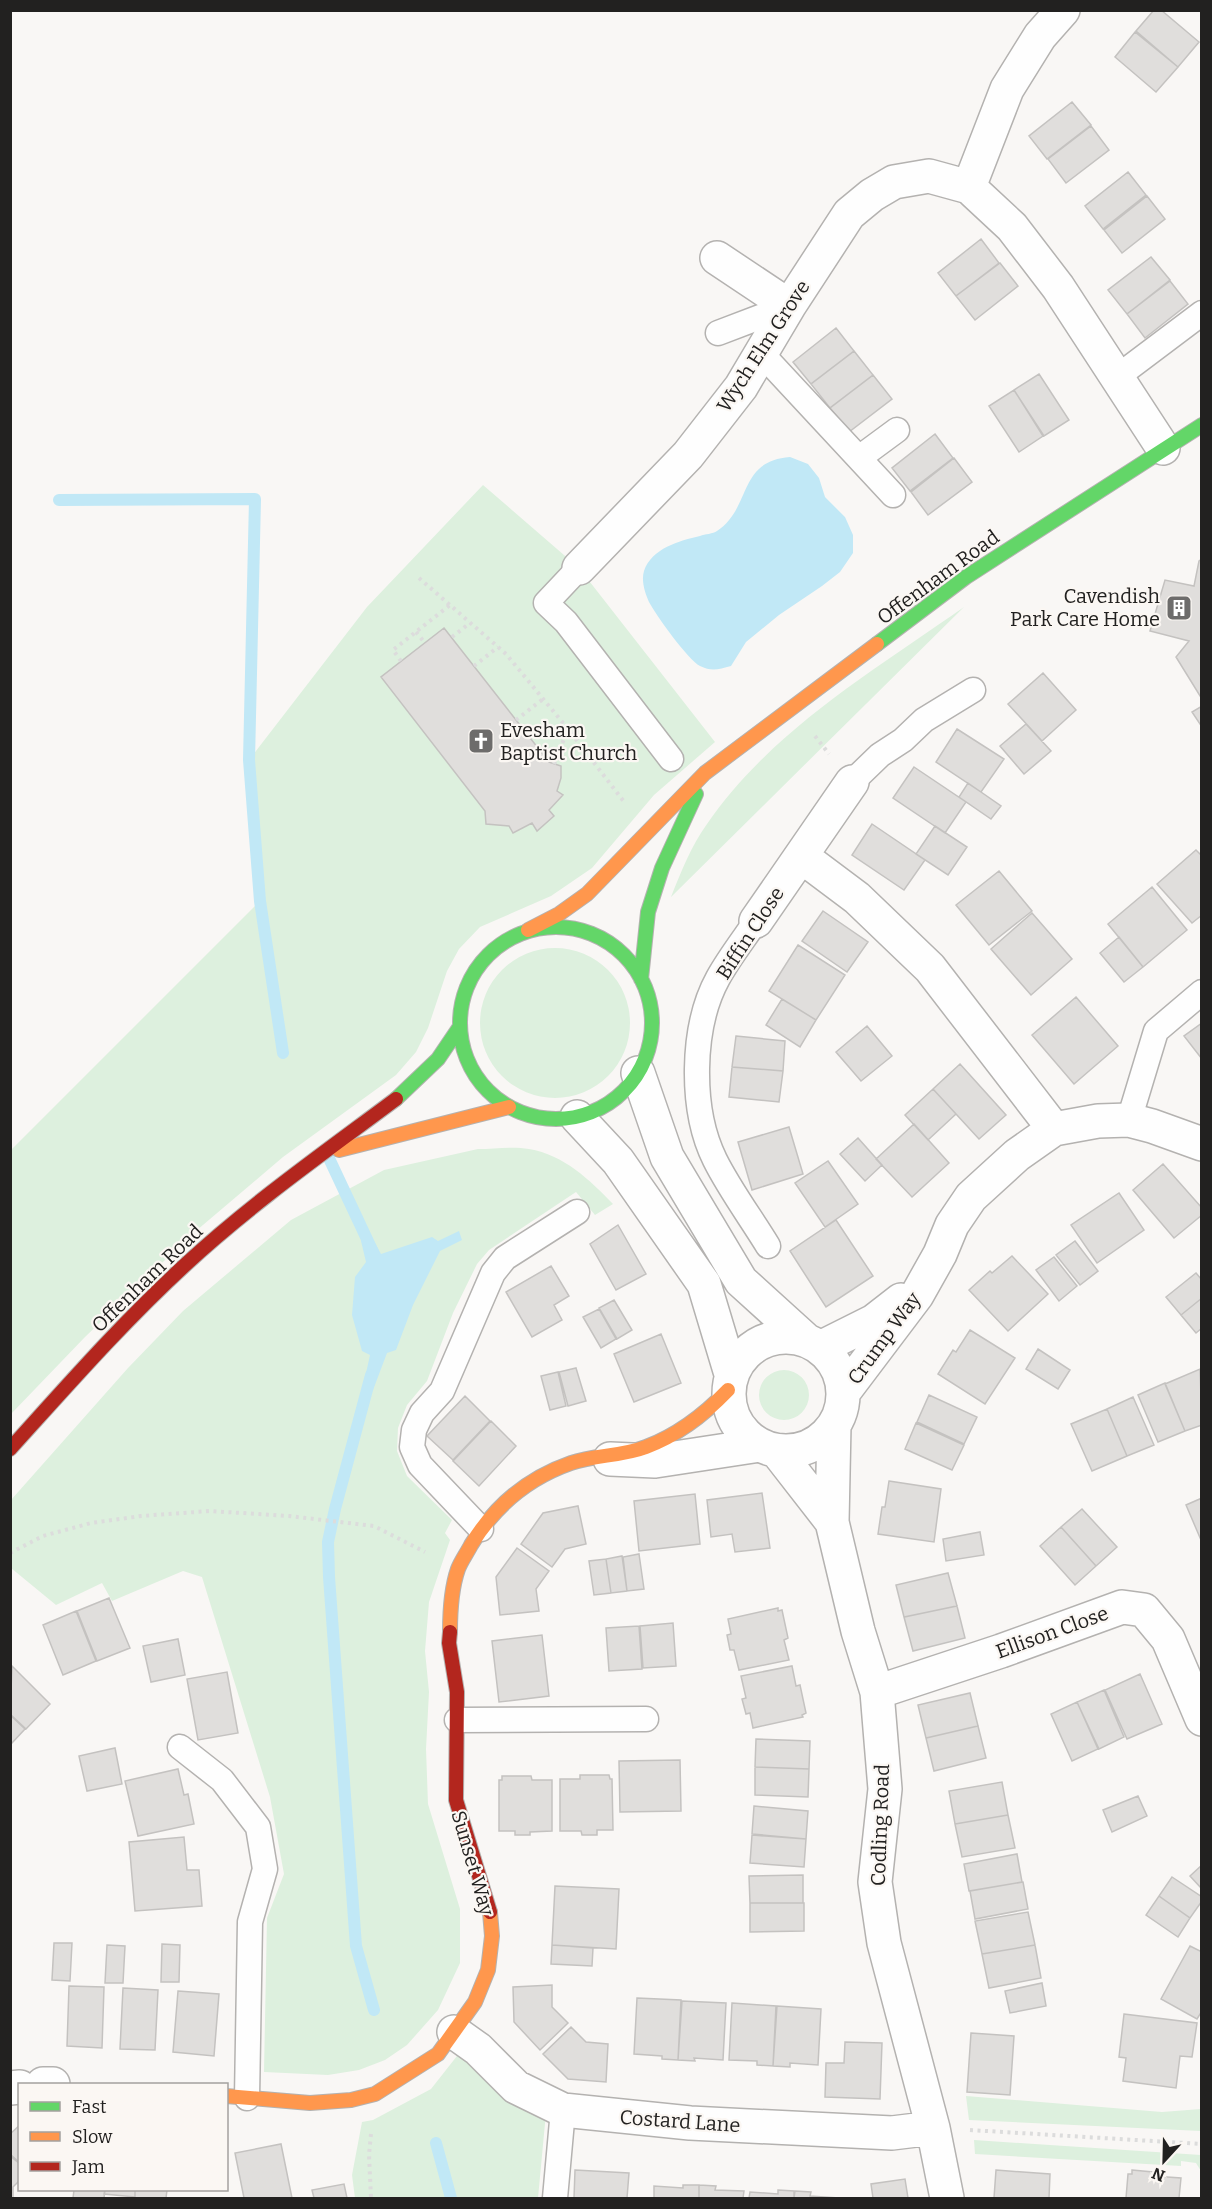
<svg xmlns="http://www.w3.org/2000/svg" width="1212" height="2209" font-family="Bitter,serif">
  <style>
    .green { fill: #ddf0de }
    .water { fill: #c1e8f6 }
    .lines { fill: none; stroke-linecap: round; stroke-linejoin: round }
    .stream { stroke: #c1e8f6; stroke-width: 12 }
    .building { fill: #e0dedc; stroke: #c4c2c0; stroke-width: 1.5 }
    .lane-casing { stroke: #b4b2b0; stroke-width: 27 }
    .street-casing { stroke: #b4b2b0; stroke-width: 36 }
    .fast-casing { stroke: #b4b2b0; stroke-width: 16 }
    .slow-casing { stroke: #b4b2b0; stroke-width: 16 }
    .jam-casing { stroke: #b4b2b0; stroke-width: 16 }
    .path { stroke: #dcdcdc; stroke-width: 4; stroke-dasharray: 3 4.5; stroke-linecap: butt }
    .lane { stroke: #fefefe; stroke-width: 24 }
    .street { stroke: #fefefe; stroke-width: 33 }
    .fast { stroke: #63d668; stroke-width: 14 }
    .slow { stroke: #ff974d; stroke-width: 14 }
    .jam { stroke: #b3261e; stroke-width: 14 }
    .labels { text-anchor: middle; stroke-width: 4.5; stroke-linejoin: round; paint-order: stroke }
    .street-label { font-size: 20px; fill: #222120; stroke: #fbf7f3 }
    .poi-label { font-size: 20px; fill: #222120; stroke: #fbf7f3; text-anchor: end }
  </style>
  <rect width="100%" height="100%" fill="#f9f7f5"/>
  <path class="green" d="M483,485l96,83 136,174 -61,53 -62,73 -41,28 -71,31 -21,22 -12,22 -19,57 -12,24 -20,23 -113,82 -93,79 -105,101 -74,77v-264l249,-249 -11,-141 118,-153z
    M964,607l-293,290c10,-25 20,-51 36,-73 64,-93 166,-153 257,-217z
    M480 1023a75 75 0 1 1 150 0a75 75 0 1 1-150 0Z
    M478,1149c16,0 35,-3 51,0 35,6 61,31 84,55l-18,11 -19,-23 -87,58 -12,14 -24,49 -26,68 -20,24 -9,23 -1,23 10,25 45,44 -7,13 5,7 -21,62 -4,49 4,41 -3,57 2,55 32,105v54l-22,47 -31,35 -22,15 -26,10 -31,5 -64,-3 3,-154 17,-44 -14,-77 -68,-220 -19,-6 -71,30 -10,-18 -46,22 -45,-37v-68l117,-132 55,-57 108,-91 93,-50z
    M759 1395a25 25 0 1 1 50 0a25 25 0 1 1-50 0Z
    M468,2042l79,60 -9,96h-183l-3,-23 10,-53 11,-2 58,-31z
    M966,2096l196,16 39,-3v22l-232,-11z
    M974,2140l227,15v16l-5,-8 -15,-2v5l-206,-12z"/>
  <path class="water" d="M790,457l18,7 11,14 6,19 20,20 8,18v18l-13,19 -18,14 -43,29 -33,27 -15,24c-12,3 -19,6 -31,0 -12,-6 -44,-51 -51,-64 -4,-9 -8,-21 -5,-31 8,-23 35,-30 56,-35 5,-2 13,-2 17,-5 35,-23 20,-70 73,-74z
    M459,1231l3,9 -22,11 -27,54 -17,45 -9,3 -14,37 -10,-3 7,-32 -8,-4 -10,-36 3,-38 11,-15 -5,-21 9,-7 11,20 51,-17 6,4z"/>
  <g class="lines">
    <path class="stream" d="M59,500l196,-1 -6,261 11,141 23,152
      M327,1154l46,98
      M371,1375l-36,134 -7,33 1,35 27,369 18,64
      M436,2143l15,55"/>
  </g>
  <path class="building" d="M1154,10h7l38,32 -21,25 -42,-36z
    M1135,32l43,35 -22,25 -41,-35z
    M1072,102l19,23 -44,34 -18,-23z
    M1091,126l18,24 -43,33 -18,-24z
    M1128,172l18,23 -43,34 -18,-23z
    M1147,196l18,23 -43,34 -18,-23z
    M981,239l18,24 -43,33 -18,-23z
    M1151,257l19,23 -43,34 -19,-24z
    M1000,263l18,23 -43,34 -19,-24z
    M1170,281l18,23 -43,34 -18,-24z
    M836,328l18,23 -43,33 -18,-22z
    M854,351l19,24 -43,33 -19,-24z
    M1039,374l30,46 -25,16 -30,-46z
    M873,375l19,24 -43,33 -19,-24z
    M1014,390l29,46 -24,16 -30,-46z
    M935,434l18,24 -43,33 -18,-23z
    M954,458l18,24 -44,33 -17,-23z
    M1202,559v140l-26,-42 13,-16 -39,-10 15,-51 29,6 5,-25z
    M444,628l105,134 12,4v12l-4,13 6,4 -14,15 5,6 -17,15 -5,-8 -19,10 -4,-7 -23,-2 -1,-13 -104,-134z
    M1043,673l33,37 -34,31 -34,-37z
    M1202,706v21l-10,-15z
    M1026,724l25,27 -27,23 -24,-28z
    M957,729l47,30 -23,33 -45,-30z
    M914,767l52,35 -21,31 -52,-35z
    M968,783l33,23 -10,13 -32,-22z
    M872,824l53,36 -21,30 -52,-35z
    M935,826l32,21 -19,28 -32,-21z
    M1196,850l6,6v59l-10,8 -35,-39z
    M999,871l33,40 -43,34 -33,-40z
    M1152,887l35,43 -44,37 -35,-43z
    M823,911l45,31 -21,30 -45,-31z
    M1032,913l40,46 -41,36 -40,-46z
    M1119,937l24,30 -19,15 -24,-29z
    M798,945l47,30 -29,45 -47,-29z
    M1076,997l42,49 -44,38 -42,-49z
    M782,999l34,21 -16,27 -34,-22z
    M1202,1023v36l-18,-23z
    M867,1026l25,30 -31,25 -25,-29z
    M736,1036l49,5 -2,30 -51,-4z
    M960,1064l46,51 -27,24 -46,-50z
    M732,1067l51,4 -4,31 -50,-5z
    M933,1089l23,25 -28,26 -23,-25z
    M914,1124l35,39 -37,34 -36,-38z
    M789,1127l14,47 -51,16 -14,-48z
    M858,1138l24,27 -17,16 -25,-27z
    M828,1161l30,43 -33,23 -30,-44z
    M1163,1164l39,44v7l-28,23 -41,-48z
    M1119,1193l25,37 -47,33 -26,-38z
    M836,1220l37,56 -47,31 -36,-56z
    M618,1225l28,49 -30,16 -26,-46z
    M1075,1241l23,30 -18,14 -24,-30z
    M1012,1256l36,38 -40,37 -39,-41 21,-19 2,2z
    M1054,1257l23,29 -18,15 -23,-31z
    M551,1266l18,30 -15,9 8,15 -30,17 -26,-45z
    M1196,1273l6,7v18l-21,17 -15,-18z
    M1202,1298v30l-6,5 -15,-18z
    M614,1300l18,30 -15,9 -18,-31z
    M599,1309l17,30 -15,9 -18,-31z
    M970,1330l45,28 -30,46 -47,-30 15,-24 3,2z
    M661,1334l20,49 -47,19 -20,-48z
    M1038,1349l32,21 -12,19 -32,-20z
    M576,1368l10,33 -18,5 -9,-34z
    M1200,1369l2,56 -17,6 -20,-47z
    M558,1372l8,34 -16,4 -9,-34z
    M1165,1383l20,48 -27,11 -20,-47z
    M929,1395l48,22 -13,27 -47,-22z
    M465,1396l25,25 -37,39 -26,-24z
    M1133,1397l21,48 -27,11 -20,-47z
    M1107,1409l20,47 -35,15 -21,-47z
    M491,1421l25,25 -37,40 -26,-25z
    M916,1423l48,22 -12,25 -47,-21z
    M889,1481l52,8 -7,53 -56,-8 4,-27h3z
    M762,1493l8,55 -35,4 -3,-18 -21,3 -4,-37z
    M695,1494l5,50 -61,7 -5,-50z
    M1202,1498v42h-1l-15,-35z
    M578,1506l8,38 -21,5 -13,18 -31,-23 22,-31z
    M1082,1509l35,38 -21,19 -35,-39z
    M1061,1527l35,39 -21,19 -35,-39z
    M980,1532l4,23 -38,6 -3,-22z
    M517,1548l32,23 -13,18 3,22 -39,4 -4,-38z
    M639,1554l5,35 -17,2 -4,-34z
    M622,1556l5,35 -16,2 -5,-34z
    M606,1559l5,34 -17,2 -5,-34z
    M948,1573l9,33 -53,11 -8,-32z
    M109,1598l21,50 -33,13 -20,-50z
    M957,1606l8,32 -52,13 -9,-34z
    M778,1608v3l4,-1 6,28 -4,2 5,20 -50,10 -5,-20h-4l-3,-15 4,-1 -3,-15z
    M76,1611l20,50 -33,14 -20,-50z
    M673,1623l3,43 -33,2 -3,-42z
    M639,1626l3,43 -33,2 -3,-43z
    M542,1635l7,61 -50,6 -7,-61z
    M178,1639l7,36 -34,7 -8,-36z
    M12,1666l38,38 -24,25 -16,-15z
    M792,1666l4,20 4,-1 6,28 -4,2 1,2 -50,11 -3,-15 -4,1 -4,-15 4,-1 -5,-22z
    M227,1672l11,61 -40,7 -11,-61z
    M1140,1674l22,50 -35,15 -22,-49z
    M1104,1690l20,47 -25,12 -22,-47z
    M970,1693l8,33 -52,12 -8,-33z
    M1077,1702l21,47 -26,12 -21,-47z
    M10,1715l15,14 -15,16z
    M978,1726l8,32 -52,13 -8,-33z
    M756,1739l54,2 -1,28 -54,-2z
    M115,1748l7,36 -35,7 -8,-35z
    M680,1760l1,51 -61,1 -1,-51z
    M755,1767l54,2 -1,28 -53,-2z
    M178,1769l6,26 4,-1 6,30 -56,12 -13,-55z
    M580,1775h29l1,4h2l1,51h-16v5h-15l-1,-4h-21v-52h20z
    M502,1776h29l1,4h20v51l-22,1v3h-15v-4h-16v-51h3z
    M1002,1782l6,33 -53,9 -6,-33z
    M1138,1796l9,20 -35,16 -9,-22z
    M754,1806l54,5 -2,28 -54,-5z
    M1008,1815l7,33 -53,9 -7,-33z
    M752,1835l54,4 -2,28 -54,-4z
    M184,1837l3,33h12l3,36 -67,5 -6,-69z
    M1017,1854l5,28 -53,9 -5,-27z
    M1202,1865v24l-12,-13z
    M803,1875v28h-53l-1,-27z
    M1172,1877l30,20v4l-12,17 -31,-22z
    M1023,1882l5,27 -53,10 -5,-28z
    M555,1886l64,3 -3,60 -64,-4z
    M1159,1896l31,22 -12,19 -32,-22z
    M750,1903h54v28l-54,1z
    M1028,1912l7,33 -53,9 -7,-33z
    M54,1943h18l-2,38 -18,-1z
    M162,1944l18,1 -1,37h-18z
    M107,1945l18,1 -2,37h-18z
    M552,1945l41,3 -1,18 -41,-2z
    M1035,1945l6,33 -52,10 -7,-34z
    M1190,1946l12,6v59l-5,8 -36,-20z
    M1042,1983l4,23 -36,7 -5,-22z
    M552,1985v22l16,16 -28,27 -26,-28 -1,-35z
    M69,1986l35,1 -2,61 -35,-2z
    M123,1988l35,2 -3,60 -35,-1z
    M178,1991l41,3 -5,62 -41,-4z
    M637,1998l44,2 -3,60 -16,-1v-3l-28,-2z
    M682,2001l44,2 -3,57 -29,-2 1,3 -17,-1z
    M732,2003l44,3 -3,60 -16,-1v-4l-28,-1z
    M777,2006l44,3 -3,56 -28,-2v4l-17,-1z
    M1124,2014l73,9 -5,34 -12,-1 -4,32 -53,-7 3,-23 -7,-1z
    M571,2027l15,15 22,2 -2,38 -38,-3 -25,-25z
    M971,2033l43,3 -4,59 -43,-3z
    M845,2042l37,1 -2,56 -55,-2 1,-34h18z
    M20,2125v38l-10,-9v-20z
    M281,2144l11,54h-48l-9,-45z
    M10,2156l10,8v16l-7,7v11h-3z
    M575,2170l54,3 -2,25h-53z
    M996,2170l54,4 -1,24h-55z
    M1132,2170l21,2v4l28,2 -2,20h-53l2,-24h4z
    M905,2179l3,19h-35l-2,-14z
    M344,2184l3,14h-33l-2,-8z
    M683,2185h16v13h-45v-12l29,2z
    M699,2185l17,1 -1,4 29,1 -1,7h-44z
    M74,2190h31l-1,8h-31z
    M105,2190h30v7l-31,-3z
    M135,2190h32l-1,8h-31z
    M778,2190l16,1v7h-45l1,-6 28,2z
    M795,2191l16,1 -1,4 29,2h-45z"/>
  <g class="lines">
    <g class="lane-casing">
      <path id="lane" d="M718,333l71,-27
        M761,353l132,142
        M1117,377l85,-64
        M859,458l38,-28
        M579,568l-33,35 20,19 105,137
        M852,782l28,-27 23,-15 21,-20 49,-30
        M756,921c-12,18 -27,37 -38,57 -27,49 -28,132 -3,182 15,30 36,58 53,86
        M1129,1120l27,-89 46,-39
        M481,1529l-61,-64 -8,-18 2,-17 8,-17 20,-22 51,-118 12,-15 72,-46
        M457,1720l189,-1
        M180,1747l42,33 36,47 7,42 -15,53 -3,176
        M555,2198l8,-88"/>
    </g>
    <g class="street-casing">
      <path id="street" d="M969,187l38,-98 33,-53 23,-26
        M717,258l72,48
        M579,568l109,-113 53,-68 48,-81 60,-92 23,-19 22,-13 35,-6 40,11 43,40 46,60 105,161
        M801,856l56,42 73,70 124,161
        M756,921l96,-139
        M638,1073l29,84 74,124 64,58
        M577,1117l41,44 86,123 27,90
        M729 1394a57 57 0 1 1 114 0a57 57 0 1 1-114 0Z
        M820,1348l54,-27 27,-21
        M843,1393l74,-98 23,-41 12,-29 19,-28 46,-42 37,-26 44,-8 31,-1 23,6 50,18
        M834,1425l-2,97 26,109 19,61 8,97 -10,93 9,61 49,185 14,70
        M776,1450l56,72
        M610,1459l45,2 105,-16
        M877,1692l124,-41 121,-44 22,3 24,29 34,80
        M454,2032l24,17 38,38 47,23 127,13 202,10 41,-5
        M43,2084h10
        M10,2088l10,-1"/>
    </g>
    <g class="fast-casing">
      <path id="fast" d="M877,644l89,-67 236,-152
        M460 1023a96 96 0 1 1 192 0a96 96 0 1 1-192 0Z
        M641,979l7,-67 14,-44 34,-74
        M396,1099l42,-40 21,-31"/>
    </g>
    <g class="slow-casing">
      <path id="slow" d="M528,930l31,-16 28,-20 118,-121 172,-129
        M339,1150l170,-43
        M450,1632c0,-21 1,-43 8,-63 3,-8 9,-16 13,-24 23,-38 57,-67 100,-82 24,-8 52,-7 75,-16 32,-12 59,-33 82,-57
        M226,2096l84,7 41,-3 24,-6 63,-40 37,-52 13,-32 4,-34 -2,-24"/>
    </g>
    <g class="jam-casing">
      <path id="jam" d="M10,1449c57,-63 113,-127 175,-184 66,-61 140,-113 211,-166
        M450,1632l-1,11 8,49 -1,108 34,112"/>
    </g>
    <path class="path" d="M419,578l87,76 62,75 57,74
      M416,632l9,11
      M452,637l18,-14
      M401,661l-8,-11 57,-45
      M474,666l24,-19
      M516,720l27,-21
      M815,736l14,18
      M554,764l14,-35
      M10,1553l33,-17 48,-13 50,-7 69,-5 79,5 85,10 51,26
      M970,2130l232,14
      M371,2134l-2,21 2,43"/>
    <use href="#lane" class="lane"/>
    <use href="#street" class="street"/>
    <use href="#fast" class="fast"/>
    <use href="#slow" class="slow"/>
    <use href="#jam" class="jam"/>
  </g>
  <defs>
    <g id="building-square" transform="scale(1.35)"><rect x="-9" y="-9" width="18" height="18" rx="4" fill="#6d6c6b" stroke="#fbf7f3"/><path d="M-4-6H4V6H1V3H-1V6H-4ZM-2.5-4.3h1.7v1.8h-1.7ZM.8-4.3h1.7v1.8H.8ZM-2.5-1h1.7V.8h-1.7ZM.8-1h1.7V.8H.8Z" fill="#fff"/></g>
    <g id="church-square" transform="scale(1.35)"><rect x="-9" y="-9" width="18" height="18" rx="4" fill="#6d6c6b" stroke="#fbf7f3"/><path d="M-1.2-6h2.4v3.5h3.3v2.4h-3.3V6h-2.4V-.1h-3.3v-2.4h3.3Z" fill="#fff"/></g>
  </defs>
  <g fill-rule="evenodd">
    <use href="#building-square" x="1179" y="608"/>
    <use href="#church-square" x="481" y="741"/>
  </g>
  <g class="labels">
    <g class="street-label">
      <text transform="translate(763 346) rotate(-57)" y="7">Wych Elm Grove</text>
      <text transform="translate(938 577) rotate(-36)" y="7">Offenham Road</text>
      <text transform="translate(750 933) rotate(-57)" y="7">Biffin Close</text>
      <text transform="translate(147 1278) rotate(-44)" y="7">Offenham Road</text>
      <text transform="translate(884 1338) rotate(-54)" y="7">Crump Way</text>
      <text transform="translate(1052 1632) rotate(-20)" y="7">Ellison Close</text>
      <text transform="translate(880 1825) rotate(-88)" y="7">Codling Road</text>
      <text transform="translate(473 1863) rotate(74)" y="7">Sunset Way</text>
      <text transform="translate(680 2121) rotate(4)" y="7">Costard Lane</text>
    </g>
    <g class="poi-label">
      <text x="1160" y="603">Cavendish<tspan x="1160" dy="23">Park Care Home</tspan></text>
      <text x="500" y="737" text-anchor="start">Evesham<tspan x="500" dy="23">Baptist Church</tspan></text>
    </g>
  </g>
  <rect width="1212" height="2209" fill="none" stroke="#222120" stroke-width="24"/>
  <rect x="18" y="2083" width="210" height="108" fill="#fbf7f3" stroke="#a4a19f" stroke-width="1.5"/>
  <rect x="30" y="2102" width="30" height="9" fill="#63d668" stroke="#a4a19f" stroke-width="1.5"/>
  <text x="72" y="2113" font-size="18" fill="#222120">Fast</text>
  <rect x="30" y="2132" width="30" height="9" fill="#ff974d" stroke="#a4a19f" stroke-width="1.5"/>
  <text x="72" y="2143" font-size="18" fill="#222120">Slow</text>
  <rect x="30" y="2162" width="30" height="9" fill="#b3261e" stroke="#a4a19f" stroke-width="1.5"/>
  <text x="72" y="2173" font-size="18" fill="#222120">Jam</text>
  <g transform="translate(1164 2161) rotate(202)" stroke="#fbf7f3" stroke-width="4.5" paint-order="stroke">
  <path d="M0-4.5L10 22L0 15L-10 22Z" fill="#222120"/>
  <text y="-9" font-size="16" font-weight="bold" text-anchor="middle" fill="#222120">N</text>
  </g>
</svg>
